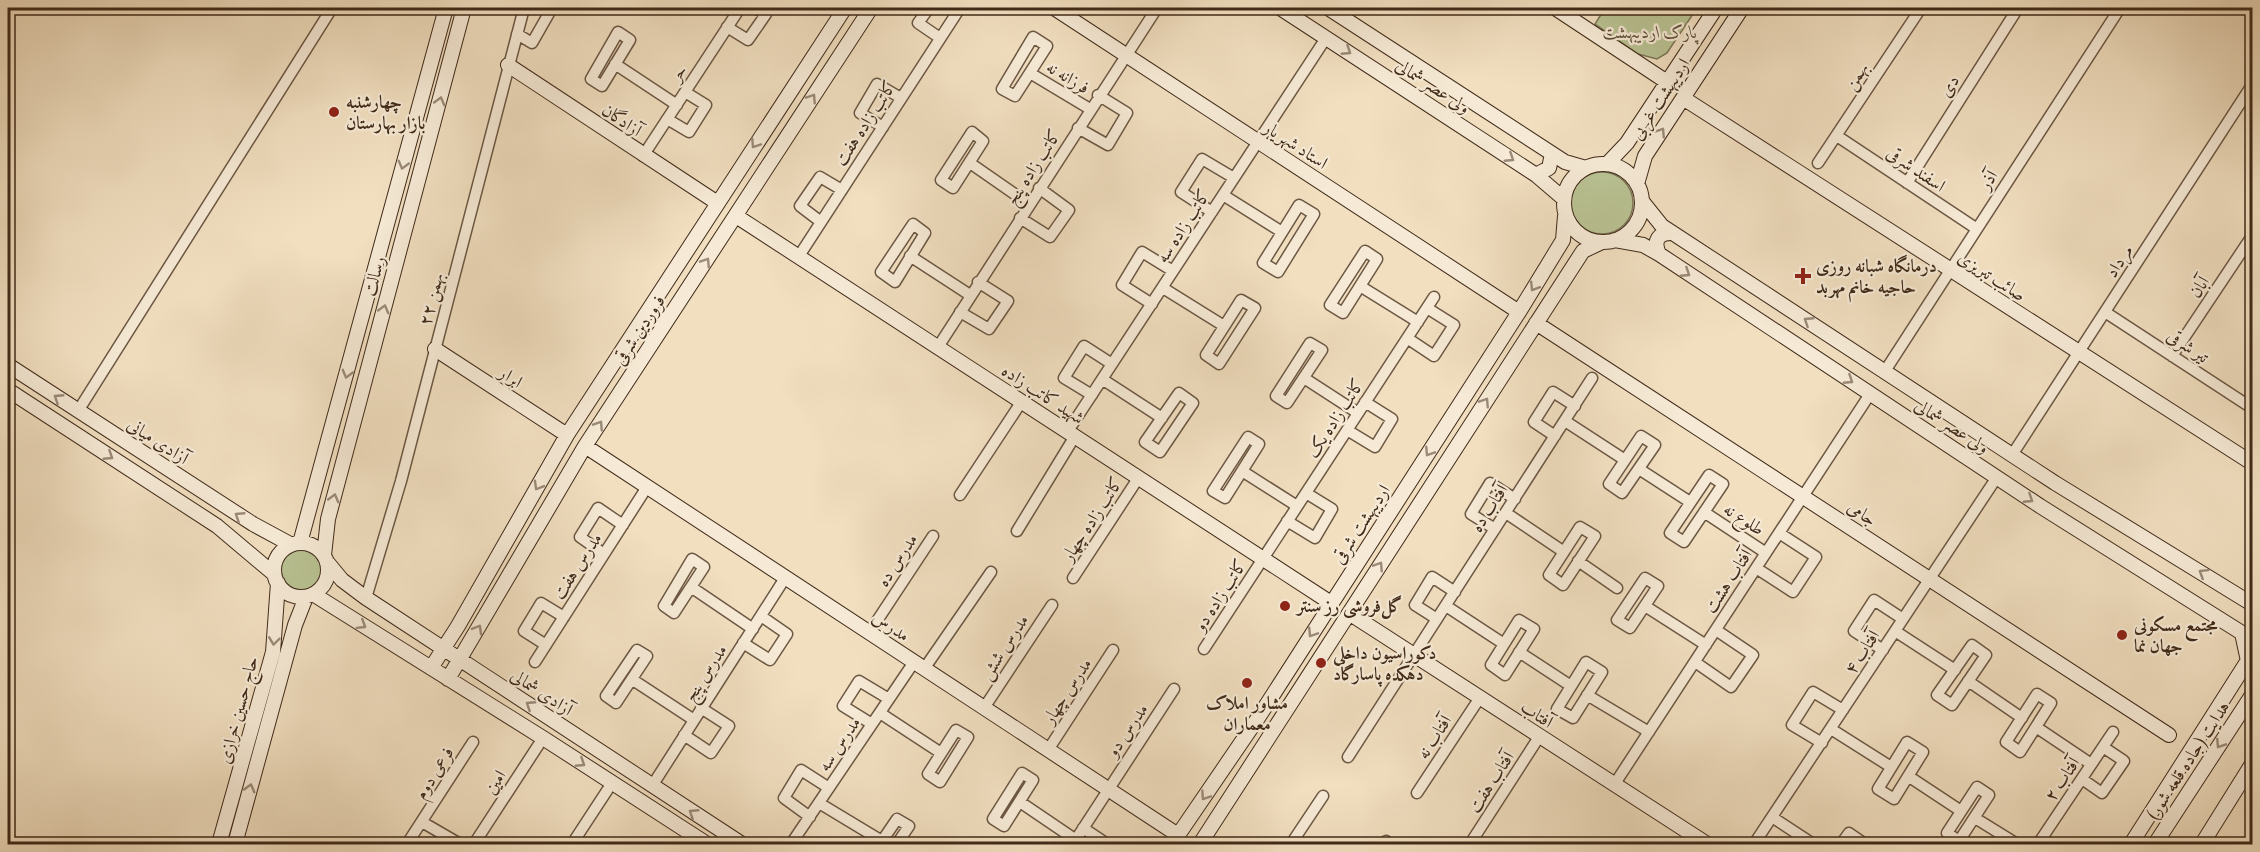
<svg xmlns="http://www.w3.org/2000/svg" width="2260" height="852" font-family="Vollkorn,Amiri,serif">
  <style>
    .green { fill: #b9c293; stroke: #7c7656; stroke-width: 1.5 }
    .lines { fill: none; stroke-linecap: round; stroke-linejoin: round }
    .street-casing { stroke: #6c5743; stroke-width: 13 }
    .secondary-casing { stroke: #402a19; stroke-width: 16 }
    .street { stroke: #f6ead6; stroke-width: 10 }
    .secondary { stroke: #f6ead6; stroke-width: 14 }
    .oneway { stroke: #9b8a78 }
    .poi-dot { fill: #8f2418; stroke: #f6ead6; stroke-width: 2 }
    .labels { text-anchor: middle; stroke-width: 4.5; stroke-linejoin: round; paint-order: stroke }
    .park-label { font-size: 18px; font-style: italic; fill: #5e5038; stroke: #f6ead6 }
    .street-label { font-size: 18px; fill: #402a19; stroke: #f6ead6 }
    .poi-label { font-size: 18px; font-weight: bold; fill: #402a19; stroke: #f6ead6; text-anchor: start }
  </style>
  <rect width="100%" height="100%" fill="#f1dfc0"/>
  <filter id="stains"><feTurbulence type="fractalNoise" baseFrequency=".00333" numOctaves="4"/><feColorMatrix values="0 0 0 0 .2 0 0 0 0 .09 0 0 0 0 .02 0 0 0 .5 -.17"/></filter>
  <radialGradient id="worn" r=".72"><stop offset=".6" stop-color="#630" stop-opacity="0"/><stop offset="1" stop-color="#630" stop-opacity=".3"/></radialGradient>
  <path class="green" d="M1605,8h92l-30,45 -10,6 -19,-5 -43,-30z
    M1571 203a31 31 0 1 1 62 0a31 31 0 1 1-62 0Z
    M281 569a21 21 0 1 1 42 0a21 21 0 1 1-42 0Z"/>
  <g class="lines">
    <g class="street-casing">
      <path id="street" d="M929,8l-11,15 22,15
        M727,27l21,13 18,-26 -11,-6
        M618,32l12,8 -28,46 -11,-7z
        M517,34l15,9 20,-35
        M1033,37l14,9 -32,50 -13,-7z
        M615,64l62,41
        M1030,73l60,36
        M667,119l22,13 17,-27 -21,-13
        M883,127l-23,-14 17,-29 24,14
        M1078,128l30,17 19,-32 -29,-18
        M972,132l11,9 -30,47 -12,-8z
        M1837,136l140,93
        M643,156l97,-148
        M970,163l59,41
        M1818,163l103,-155
        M1907,183l111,-175
        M1223,195l59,37
        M1299,205l15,9 -36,58 -15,-9z
        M1212,212l-31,-20 21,-33 32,19
        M1020,218l30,19 19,-27 -30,-22
        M821,222l-21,-16 20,-29 22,13
        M913,224l12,9 -30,49 -14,-10z
        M1365,251l12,8 -34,54 -13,-8z
        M799,256l161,-248
        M910,256l60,39
        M1360,286l58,36
        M1163,288l61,38
        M1241,300l14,8 -36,56 -13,-9z
        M1152,304l-30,-19 20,-33 31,19
        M960,312l29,17 19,-28 -30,-19
        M2105,312l147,96
        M1407,338l27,18 20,-31 -27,-17
        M1310,343l12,7 -35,53 -11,-7z
        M938,347l219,-339
        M2172,356l80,-120
        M1885,371l235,-363
        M1304,378l54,35
        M1102,379l60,39
        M1179,393l14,10 -33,49 -15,-10z
        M1092,395l-28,-17 20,-32 28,18
        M78,411l254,-403
        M1565,421l60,39
        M1347,430l28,17 17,-28 -27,-17
        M1068,431l258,-393
        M1555,436l-21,-14 19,-30 22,14
        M1641,436l14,9 -33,48 -13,-9z
        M1248,437l11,7 -34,54 -12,-7z
        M2012,455l240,-370
        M1639,469l51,33
        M1242,471l55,35
        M1709,475l14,9 -39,58 -14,-9z
        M960,495l62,-94
        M1704,512l62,41
        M1506,513l58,39
        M1287,521l28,17 17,-29 -26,-16
        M1580,527l15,9 -32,49 -14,-10z
        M1495,529l-24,-15 19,-31 25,16
        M1017,531l58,-95
        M604,554l-24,-17 18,-29 25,17
        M692,559l12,8 -30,46 -10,-7z
        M1578,561l39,27
        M1756,568l37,24 23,-35 -37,-24
        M1073,578l66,-101
        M1645,578l13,8 -28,42 -13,-8z
        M691,587l62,42
        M366,598l35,-117 123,-473
        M1446,606l58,38
        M1645,606l61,39
        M1437,619l-22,-14 17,-28 23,15
        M1519,620l15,9 -29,46 -14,-10z
        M1895,631l60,39
        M869,633l64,-97
        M743,643l27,17 17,-26 -26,-18
        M546,645l-22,-14 17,-28 23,14
        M1972,645l14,10 -34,50 -15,-10z
        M1204,649l230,-352
        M637,650l10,6 -31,47 -10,-7z
        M1883,650l-29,-19 20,-31 29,19
        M1519,652l52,34
        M535,662l112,-175
        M1586,662l16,10 -29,46 -16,-9z
        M1695,662l36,25 22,-32 -37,-25
        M924,669l67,-97
        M633,680l61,40
        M1968,681l54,37
        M2037,694l14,9 -31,49 -14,-10z
        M1587,695l62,37
        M984,708l68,-103
        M880,713l61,40
        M872,724l-29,-18 16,-25 30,18
        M2036,727l55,37
        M1831,729l60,38
        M956,730l12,7 -28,45 -12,-8z
        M684,735l27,18 18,-27 -28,-18
        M1907,742l16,10 -29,47 -16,-10z
        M1822,743l-30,-18 21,-33 30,18
        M1048,750l65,-100
        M1348,757l244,-379
        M1022,773l11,7 -29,46 -11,-7z
        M1908,776l53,35
        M2082,779l20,14 22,-32 -21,-14
        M1614,785l256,-391
        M652,786l133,-208
        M1977,787l12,8 -30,46 -12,-8z
        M1417,793l62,-94
        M1020,802l56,38
        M819,803l63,38
        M810,817l-26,-19 17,-28 28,18
        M1772,817l41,27
        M1975,818l42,26
        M422,822l38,22
        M1083,828l24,16
        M407,844l66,-102
        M474,844l69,-106
        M572,844l40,-61
        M791,844l123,-182
        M880,844l17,-25 12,7 -12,18
        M1073,844l101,-155
        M1291,844l32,-48
        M1384,844l2,-3
        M1470,844l69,-107
        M1754,844l243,-367
        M1841,844l8,-11 16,11
        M2038,844l75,-112"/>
    </g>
    <g class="secondary-casing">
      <path id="secondary" d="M1054,8l465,304
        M1280,8l256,167 28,24
        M1328,8l237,154 21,6
        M1555,8l112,74
        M508,65l208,137
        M1683,98l569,365
        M1564 203a39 39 0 1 1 78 0a39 39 0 1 1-78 0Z
        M1607,164l20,-21 89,-135
        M1536,175l13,-7 3,-14
        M1637,184l8,-28 97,-148
        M1642,201l20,25 393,257 197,121
        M736,216l595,387
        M1615,240l28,5 16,9 381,252 202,127 6,28
        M1659,254c-6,-13 -1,-22 14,-21
        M1536,323l633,412
        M435,349l132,86
        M8,365l245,159 37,20
        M8,390l209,136 57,48
        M585,446l593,389
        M300,543l146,-535
        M274 570a27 27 0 1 1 54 0a27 27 0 1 1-54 0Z
        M324,555l4,-36 136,-511
        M328,563l14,17 24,18 376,246
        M313,594l230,144 164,106
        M1349,613l358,231
        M431,668l27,-42 109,-191 278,-427
        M448,679l137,-233 286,-438
        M219,844l54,-192 5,-69
        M235,844l60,-219 11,-28
        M1172,844l86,-126 261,-406 44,-72 2,-24
        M1200,844l383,-593 17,-8
        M2131,844l121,-190
        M2155,844l97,-149
        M2202,844l50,-80"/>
    </g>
    <use href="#street" class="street"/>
    <use href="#secondary" class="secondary"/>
  </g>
  <defs><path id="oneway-chevron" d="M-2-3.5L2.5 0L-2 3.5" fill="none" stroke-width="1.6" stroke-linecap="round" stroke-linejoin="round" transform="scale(1.5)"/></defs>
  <g class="oneway">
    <use href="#oneway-chevron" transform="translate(1347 51) rotate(33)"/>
    <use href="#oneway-chevron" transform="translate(812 98) rotate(-57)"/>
    <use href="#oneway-chevron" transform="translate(440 101) rotate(-75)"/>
    <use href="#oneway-chevron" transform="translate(1661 132) rotate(-57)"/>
    <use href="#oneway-chevron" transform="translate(755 144) rotate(124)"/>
    <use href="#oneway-chevron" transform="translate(1510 158) rotate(33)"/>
    <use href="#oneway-chevron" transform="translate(403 165) rotate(105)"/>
    <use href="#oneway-chevron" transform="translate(706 262) rotate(-57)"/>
    <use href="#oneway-chevron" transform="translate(1686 273) rotate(33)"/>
    <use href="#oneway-chevron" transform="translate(1534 287) rotate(122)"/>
    <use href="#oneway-chevron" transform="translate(384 309) rotate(-75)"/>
    <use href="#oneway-chevron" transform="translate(1808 321) rotate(-147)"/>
    <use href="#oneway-chevron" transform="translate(347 374) rotate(105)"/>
    <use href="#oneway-chevron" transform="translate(1849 380) rotate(33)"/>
    <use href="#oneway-chevron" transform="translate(58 398) rotate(-147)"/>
    <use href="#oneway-chevron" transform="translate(1485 402) rotate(-57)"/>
    <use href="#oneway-chevron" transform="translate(599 425) rotate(-57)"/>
    <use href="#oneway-chevron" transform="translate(1429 452) rotate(123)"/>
    <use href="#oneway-chevron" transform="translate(109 456) rotate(33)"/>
    <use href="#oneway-chevron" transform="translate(538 486) rotate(120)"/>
    <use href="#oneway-chevron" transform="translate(334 498) rotate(-75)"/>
    <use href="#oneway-chevron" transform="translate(2029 499) rotate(33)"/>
    <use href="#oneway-chevron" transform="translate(239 516) rotate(-147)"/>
    <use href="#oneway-chevron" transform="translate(1379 566) rotate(-57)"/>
    <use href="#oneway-chevron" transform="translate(2203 573) rotate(-148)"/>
    <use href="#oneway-chevron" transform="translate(362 625) rotate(32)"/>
    <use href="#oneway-chevron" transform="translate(478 629) rotate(-60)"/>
    <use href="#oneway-chevron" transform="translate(1312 633) rotate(123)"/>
    <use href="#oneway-chevron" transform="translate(274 641) rotate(97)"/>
    <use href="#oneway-chevron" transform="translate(530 705) rotate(-147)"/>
    <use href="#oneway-chevron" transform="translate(2220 744) rotate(123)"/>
    <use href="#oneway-chevron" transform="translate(581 763) rotate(33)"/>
    <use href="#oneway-chevron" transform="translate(250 788) rotate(-75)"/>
    <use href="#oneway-chevron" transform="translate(1205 796) rotate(124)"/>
    <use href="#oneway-chevron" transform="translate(693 813) rotate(-147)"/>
  </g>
  <g class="poi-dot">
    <circle cx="334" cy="112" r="6"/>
    <path d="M1800 267h6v6h6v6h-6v6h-6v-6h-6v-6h6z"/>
    <circle cx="1285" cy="606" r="6"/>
    <circle cx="2122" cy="635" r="6"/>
    <circle cx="1321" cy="663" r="6"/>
    <circle cx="1247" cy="683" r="6"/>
  </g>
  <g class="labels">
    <g class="park-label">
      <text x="1650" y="38">پارک اردیبهشت</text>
    </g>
    <g class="street-label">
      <text transform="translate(678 73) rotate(-57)" y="6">حر</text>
      <text transform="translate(1856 76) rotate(-57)" y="6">بهمن</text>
      <text transform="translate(1068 77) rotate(31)" y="6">فرزانه نه</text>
      <text transform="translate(1433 86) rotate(33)" y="6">ولی عصر شمالی</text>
      <text transform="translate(1949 86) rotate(-58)" y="6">دی</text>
      <text transform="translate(1660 99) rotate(-57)" y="6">اردیبهشت غربی</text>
      <text transform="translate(622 120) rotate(34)" y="6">آزادگان</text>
      <text transform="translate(865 123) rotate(-57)" y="6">کاتب زاده هفت</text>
      <text transform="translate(1296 145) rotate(33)" y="6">استاد شهریار</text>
      <text transform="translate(1033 167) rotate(-57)" y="6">کاتب زاده پنج</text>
      <text transform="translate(1916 169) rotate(34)" y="6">اسفند شرقی</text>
      <text transform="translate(1988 180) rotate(-57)" y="6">آذر</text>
      <text transform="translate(1183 226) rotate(-57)" y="6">کاتب زاده سه</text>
      <text transform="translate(2119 261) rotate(-57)" y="6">مرداد</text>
      <text transform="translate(374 276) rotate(-75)" y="6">رسالت</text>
      <text transform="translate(1992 276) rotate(33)" y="6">صائب تبریزی</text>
      <text transform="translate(2199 287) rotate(-56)" y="6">آبان</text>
      <text transform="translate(431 299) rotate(-76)" y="6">۲۲ بهمن</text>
      <text transform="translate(639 330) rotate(-57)" y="6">فروردین شرقی</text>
      <text transform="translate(2188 346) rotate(33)" y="6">تیر شرقی</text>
      <text transform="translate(511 377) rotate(33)" y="6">ابرار</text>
      <text transform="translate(1043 394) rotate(33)" y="6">شهید کاتب زاده</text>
      <text transform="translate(1335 418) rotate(-57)" y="6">کاتب زاده یک</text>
      <text transform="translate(1952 426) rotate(33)" y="6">ولی عصر شمالی</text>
      <text transform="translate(158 441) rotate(33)" y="6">آزادی میانی</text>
      <text transform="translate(1489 508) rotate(-57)" y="6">آفتاب ده</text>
      <text transform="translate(1862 513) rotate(33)" y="6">جامی</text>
      <text transform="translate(1092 519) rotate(-57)" y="6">کاتب زاده چهار</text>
      <text transform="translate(1744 519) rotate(33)" y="6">طلوع نه</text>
      <text transform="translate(1361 524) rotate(-57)" y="6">اردیبهشت شرقی</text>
      <text transform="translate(897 560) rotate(-57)" y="6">مدرس ده</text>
      <text transform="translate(577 566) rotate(-57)" y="6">مدرس هفت</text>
      <text transform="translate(1728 581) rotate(-57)" y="6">آفتاب هشت</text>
      <text transform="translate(1220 595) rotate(-57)" y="6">کاتب زاده دو</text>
      <text transform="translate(891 626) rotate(33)" y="6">مدرس</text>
      <text transform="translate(1004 647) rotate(-57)" y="6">مدرس شش</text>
      <text transform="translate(1862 652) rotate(-57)" y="6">آفتاب ۴</text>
      <text transform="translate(705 673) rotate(-57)" y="6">مدرس پنج</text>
      <text transform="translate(1067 691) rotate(-57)" y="6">مدرس چهار</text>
      <text transform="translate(542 692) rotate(33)" y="6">آزادی شمالی</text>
      <text transform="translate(238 710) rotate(-75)" y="6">حاج حسین خرازی</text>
      <text transform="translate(1537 714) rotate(33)" y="6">آفتاب</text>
      <text transform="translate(1127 730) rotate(-56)" y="6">مدرس دو</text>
      <text transform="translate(1434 737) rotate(-57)" y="6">آفتاب نه</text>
      <text transform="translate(839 744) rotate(-56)" y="6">مدرس سه</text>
      <text transform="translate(2188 760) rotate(-57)" y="6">هدایت (جاده قلعه شور)</text>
      <text transform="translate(434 773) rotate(-58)" y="6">فرعی دوم</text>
      <text transform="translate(2062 779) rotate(-56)" y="6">آفتاب ۲</text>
      <text transform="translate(495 782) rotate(-57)" y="6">امین</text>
      <text transform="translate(1491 782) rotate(-57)" y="6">آفتاب هفت</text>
    </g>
    <g class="poi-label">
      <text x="346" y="108">چهارشنبه<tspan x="346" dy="21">بازار بهارستان</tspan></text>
      <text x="1816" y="272">درمانگاه شبانه‌ روزی<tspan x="1816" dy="21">حاجیه‌ خانم مهربد</tspan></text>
      <text x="1297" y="612">گل‌فروشی رز سنتر</text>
      <text x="2134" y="631">مجتمع مسکونی<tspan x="2134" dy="21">جهان نما</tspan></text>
      <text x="1333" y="659">دکوراسیون داخلی<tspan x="1333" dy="21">دهکده پاسارگاد</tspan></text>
      <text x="1247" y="709" text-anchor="middle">مشاور املاک<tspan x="1247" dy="21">معماران</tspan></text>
    </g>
  </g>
  <rect width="2260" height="852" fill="none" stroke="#f1dfc0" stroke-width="30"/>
  <rect x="9" y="9" width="2242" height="834" fill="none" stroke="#402a19" stroke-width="3"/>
  <rect x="15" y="15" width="2230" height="822" fill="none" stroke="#402a19" stroke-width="1.5"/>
  <rect width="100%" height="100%" filter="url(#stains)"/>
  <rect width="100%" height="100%" fill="url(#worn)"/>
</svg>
